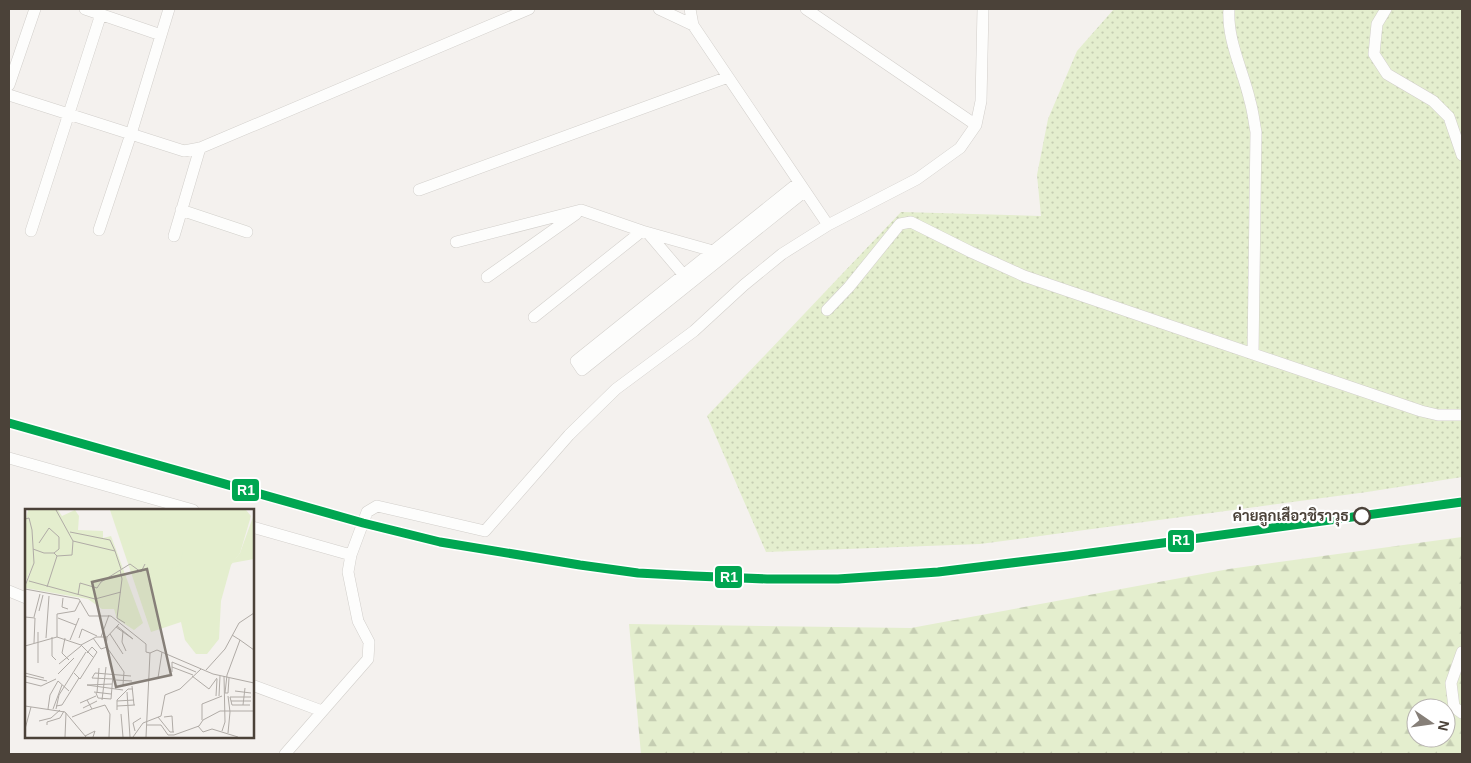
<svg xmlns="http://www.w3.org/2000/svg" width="1471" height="763" font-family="Helvetica,Sarabun,sans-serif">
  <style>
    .forest { fill: url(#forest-firs); fill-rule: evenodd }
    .park { fill: url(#park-dots) }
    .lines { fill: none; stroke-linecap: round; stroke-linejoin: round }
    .minor-casing { stroke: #d2cfcb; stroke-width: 12 }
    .minor { stroke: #fdfdfc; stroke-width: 11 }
    .rail-1-casing { stroke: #fff; stroke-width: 12 }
    .rail-1 { stroke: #00a651; stroke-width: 9 }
    .stop-dot { fill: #fff; stroke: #4b4239; stroke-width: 2.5 }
    .labels { text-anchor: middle; stroke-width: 4.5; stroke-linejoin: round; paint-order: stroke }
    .stop-label { font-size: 15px; font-weight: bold; fill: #4b4239; stroke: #fff; text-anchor: end }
    .inset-road { fill: none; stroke: #b0aba6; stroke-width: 1 }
    .view { fill: #867f78; fill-opacity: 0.15; stroke: #867f78; stroke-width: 2.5 }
    .inset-edge { fill: none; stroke: #4b4239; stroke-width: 2.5 }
    .line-badge { stroke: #fff; stroke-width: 2 }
    .badge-label { font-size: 14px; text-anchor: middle; font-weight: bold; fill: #fff }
  </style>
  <defs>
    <pattern id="forest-firs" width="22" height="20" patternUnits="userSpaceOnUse" patternTransform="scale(1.25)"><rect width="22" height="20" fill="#e4eece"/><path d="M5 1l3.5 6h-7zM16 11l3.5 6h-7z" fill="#c5cdb2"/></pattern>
    <pattern id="park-dots" width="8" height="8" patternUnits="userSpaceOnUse" patternTransform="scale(1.25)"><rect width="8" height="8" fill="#e4eece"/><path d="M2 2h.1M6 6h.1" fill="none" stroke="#c5cdb2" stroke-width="1.8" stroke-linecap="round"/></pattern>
  </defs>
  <rect width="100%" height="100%" fill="#f4f1ee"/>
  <path class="forest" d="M1462,537v217h-821l-12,-130 282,4 318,-59zM1416,708h30v30h-30z"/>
  <path class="park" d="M1114,9h348v468l-95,15 -387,52 -214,8 -59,-136 194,-204 140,4 -4,-41 11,-56 29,-68z"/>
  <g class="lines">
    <g class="minor-casing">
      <path id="minor" d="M85,9l76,26
        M659,9l34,16
        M690,9l3,16 135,200
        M806,9l170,116
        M1229,9c-2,32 14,61 21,92 3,10 4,21 6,31l-3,222
        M1386,9l-9,15 -3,30 13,20 46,27 16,16 13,38
        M9,85l26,-76
        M9,95l175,56 16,-3 329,-139
        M798,183l-222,178 6,9 222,-178
        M419,190l309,-113
        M181,210l66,22
        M99,230l32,-96 38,-125
        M31,231l70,-217
        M648,233l40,47
        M174,236l26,-88
        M456,242l125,-32 61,21 71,20 4,4
        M487,277l89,-63
        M827,310l22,-23 51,-63 11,-2 60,30 53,24 397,135 17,4h24
        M534,317l108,-86
        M9,458l184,52
        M252,527l99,28 16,-43 10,-6 108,25 84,-96 47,-46 78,-58 50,-46 38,-31 46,-29 89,-46 43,-31 16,-23 5,-24 2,-92
        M9,591l17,7
        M1462,652l-11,31 3,24 8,6
        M252,685l70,26
        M285,754l83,-95 1,-17 -11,-21 -10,-49 3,-17"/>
    </g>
    <use href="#minor" class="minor"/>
    <g class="rail-1-casing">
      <path id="rail-1" d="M9,423l354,100 77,19 140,23 58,8 56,3 73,3h71l100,-7 130,-16 394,-54"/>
    </g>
    <use href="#rail-1" class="rail-1"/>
  </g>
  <circle class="stop-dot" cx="1362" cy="516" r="8"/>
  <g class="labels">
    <g class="stop-label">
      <text x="1349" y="521">ค่ายลูกเสือวชิราวุธ</text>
    </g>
  </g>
  <g transform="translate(25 509)">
    <rect width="229" height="229" fill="#f4f1ee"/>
    <path d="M85,1h136l5,6 -11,37 -9,12 -10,36 -2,38 -12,15h-11l-11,-14 -4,-18 -30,10zM3,11l4,47 -7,16v-57z" fill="#e4eece"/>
    <path d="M229,5v45l-22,4 8,-10z" fill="#e4eece"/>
    <path d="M3,1h30l4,6 13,-6 4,6 -1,14 25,1v7l8,-2 32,87 -9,7 -17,-11 -3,-10h-12l-14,-10 -63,-11 7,-21 -6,-48zM147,8l7,13 4,22 -4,14 -13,4 -13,-2 -9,-7 -2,-17 3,-20z" fill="#e4eece"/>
    <path class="inset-road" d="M0,10l4,-1 3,12 2,33 -9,23M45,23l40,8 5,11M48,32l42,10 6,18M8,40l11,4h10l5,-4v-12l-10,-9 -10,15M29,44l3,3 15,-1 1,-14 -17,-31M95,61l2,9 -5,39 8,5M4,72l66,18 26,-7M22,78l10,-31M0,80l54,10 10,17h22l35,28v8l4,1 -4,84M53,86l2,-12 17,5 4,-6 29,-18 11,8 4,-8M38,89l-1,9 6,2M14,102l4,-16M0,108l10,1 -1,25M9,108l6,-23M33,109l18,7M91,118l17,12 -16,-13M98,122l-1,11 4,9M85,125l13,20M27,128v19l4,4M32,128v-23l18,-3 5,-10M76,128l8,-22M82,128l-1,9 18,26 -1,13M21,129l3,-42M40,129l-3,15 7,7M54,129l3,-9 15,7M68,129l8,11 6,-2M45,131l9,-22M215,131l14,10M56,136l15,-8h11l12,-13M0,137l32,-9 24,8 12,12M125,144l7,-3 56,24 41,9M13,154v-31M34,155l22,-18M147,158l21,8M181,161l19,-21 14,-26 15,-10M147,163v-10l24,10M0,164l19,5M49,164l6,6 17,-27 -5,-5 -5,6M33,165l16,-16M0,167l22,5M167,167l17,13 8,-11M67,169l3,-5 36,3M67,169l21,1M133,169l4,-26M204,169l-1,15h-3l2,-18 13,-35 -8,-5M91,171l16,1M0,173l16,4 15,-7M87,175l-25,1 36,5M0,176v23M107,177l2,19M210,182l16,2M69,183l17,2M102,183l3,45M71,184l2,5 13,1 2,-24M72,184l2,-25M191,187l1,-17M194,187l1,-20M203,187l2,16 -2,21M77,191l4,-33M92,192l17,-1M206,192h20M55,194l16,-7M218,196l2,-17M225,196h-18l-2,-8h21M0,197l40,6 21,25M31,197l6,-1 17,-27M92,197l18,-1M58,199l14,-7M23,200l2,-14 8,-14 11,10M28,200l9,-24M31,200l3,-14 27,-43M67,200l13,-4 5,9 -1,23M92,201v-10l11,-11h5M96,205l2,23M47,208l20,-8 -5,-9M133,208l12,15h4M139,208l8,-1 1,16M177,211v-16l20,-8M14,212l12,-3 9,-8M22,216v-3l13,-4 4,-7M122,216h14l7,10h6l25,-9 4,-6 17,-9h34M173,217l5,6 9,-3 26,8M0,220l6,-22M110,222l-2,-8 8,-5M197,222l3,-9 -1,-46M60,227l10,-5 -2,6M40,228l1,-24M108,228l10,-14 18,-7 4,-21 15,-6 21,-20"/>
    <path class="view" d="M122,60l24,106 -55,12 -24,-105z"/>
    <rect width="229" height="229" class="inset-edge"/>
  </g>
  <g class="line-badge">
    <rect x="231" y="478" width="29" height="24" rx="5" fill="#00a651"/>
    <rect x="1167" y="529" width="28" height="24" rx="5" fill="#00a651"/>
    <rect x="714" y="565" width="29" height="24" rx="5" fill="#00a651"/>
  </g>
  <g class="badge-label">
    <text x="246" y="495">R1</text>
    <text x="1181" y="545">R1</text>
    <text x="729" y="582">R1</text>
  </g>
  <rect width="1471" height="763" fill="none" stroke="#4b4239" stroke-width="20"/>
  <g transform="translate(1431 723) rotate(103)"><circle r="24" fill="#ffffff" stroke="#b7b3b0"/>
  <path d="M0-4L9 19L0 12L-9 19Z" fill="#867f78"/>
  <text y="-8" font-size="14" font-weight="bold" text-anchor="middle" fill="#4b4239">N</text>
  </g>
</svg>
